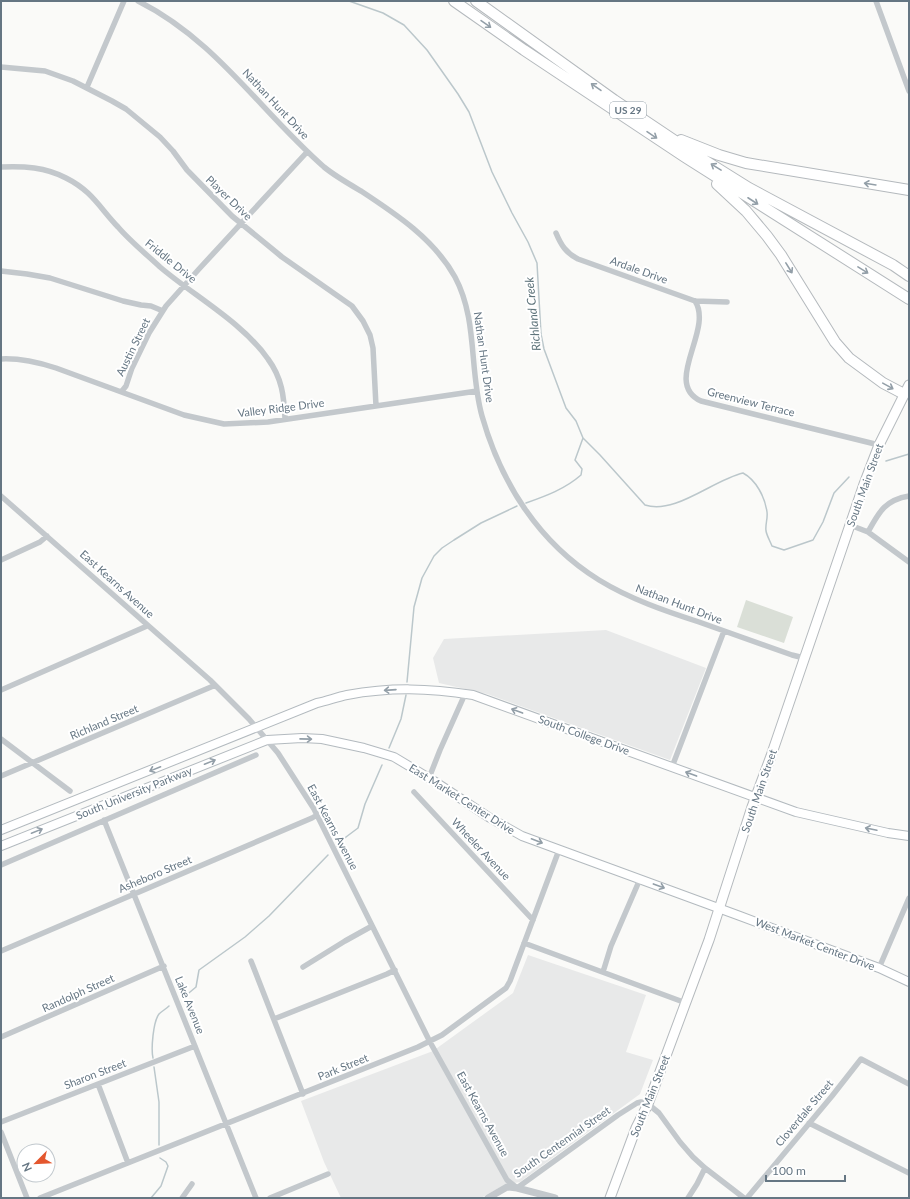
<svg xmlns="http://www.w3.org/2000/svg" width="910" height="1199" font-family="Lato,sans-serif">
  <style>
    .built { fill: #e8e9e9 }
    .green { fill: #dadfd7 }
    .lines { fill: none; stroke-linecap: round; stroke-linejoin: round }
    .stream { stroke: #bbc7cb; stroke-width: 1.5 }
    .secondary-casing { stroke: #b3babf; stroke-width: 10 }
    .primary-casing { stroke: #b5babe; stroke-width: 11 }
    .motorway-casing { stroke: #b4b9bd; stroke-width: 12 }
    .minor { stroke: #c3c8cc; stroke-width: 5.5 }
    .tertiary { stroke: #c3c8cc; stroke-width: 7 }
    .secondary { stroke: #fff; stroke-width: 8 }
    .primary { stroke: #fff; stroke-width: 9 }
    .motorway { stroke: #fff; stroke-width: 10 }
    .oneway { stroke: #939fa8 }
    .labels { text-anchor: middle; stroke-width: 4; stroke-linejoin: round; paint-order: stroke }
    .shield { fill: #fff; stroke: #939fa8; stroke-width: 1 }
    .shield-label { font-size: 10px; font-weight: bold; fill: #657683 }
    .street-label { font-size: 11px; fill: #657683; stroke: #fff }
    .water-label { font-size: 12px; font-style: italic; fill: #60757c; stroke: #fff }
  </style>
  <rect width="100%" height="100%" fill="#fafaf8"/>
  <path class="built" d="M606,630l100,38 -36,92 -183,-66 -48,-11 -6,-25 11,-19z
    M528,955l118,40 -20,57 27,8 -13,34 -120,88 -16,3 -23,13h-140l-17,-36 -23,-61 132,-50 80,-58z"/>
  <path class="green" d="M746,600l47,17 -9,26 -47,-16z"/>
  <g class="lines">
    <path class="stream" d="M349,1l34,12 21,12 23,25 31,44 11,18 23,60 20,41 16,29 9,21 4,71 3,15 22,59 10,13 7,17 17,17 45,50c30,10 68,-25 98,-32 13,7 22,24 24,39 1,6 -2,13 -1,19 1,5 4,10 6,15l12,4 29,-10 10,-18 11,-29 15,-16
      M886,461l23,-7
      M526,503c20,-7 39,-14 55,-28l1,-6 -7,-9 8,-22
      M407,682l7,-75 8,-29 12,-22 8,-8 12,-8 27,-17 36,-17
      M389,748l12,-29 5,-24
      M337,846l9,-9 12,-9 7,-24 17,-39
      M184,997l12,-10 3,-17 46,-33 24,-21 59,-61
      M153,1058c-2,-9 0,-36 6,-44 3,-3 7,-5 10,-8
      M154,1067l5,35v43
      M151,1198l10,-12 7,-20 -2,-4 -6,-4"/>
    <g class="secondary-casing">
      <path id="secondary" d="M1,830l316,-127c10,-2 20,-6 30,-8 44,-8 81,-7 126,0l323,117 92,21 21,3
        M1,846l266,-106 35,-2 20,1 42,9 30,9 40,24 56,37 32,18 218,80 139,52 30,14"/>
    </g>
    <g class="primary-casing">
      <path id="primary" d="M610,1198l26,-70 12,-24 61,-164 43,-133 19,-51 93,-272 15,-39 30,-60"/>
    </g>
    <g class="motorway-casing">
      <path id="motorway" d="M454,1l70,49 161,107 224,142
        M476,1l138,99 79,53 56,35 144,77 16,11
        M681,140l38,15 27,8 163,27
        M717,184l29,27 21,25 14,19 54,87 14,16 34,25 21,11"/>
    </g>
    <path class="minor" d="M138,1c78,39 122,110 186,166 11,9 25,17 37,24 35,23 73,48 94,86 23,43 14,93 27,139 19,67 57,127 117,164 31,19 66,31 100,42 31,11 62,22 93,33l12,3
      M876,1l33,90
      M1,67l44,4 28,10 39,20 14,8 34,28 13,14 14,19 45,46 50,41 70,49 11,15 7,14 3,13 3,58
      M87,87l37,-86
      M1,167c23,-1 44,0 65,11 26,13 33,29 52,49 12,14 28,27 42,40 34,29 82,55 108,92 14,19 16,37 17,60
      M556,233c5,12 10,20 22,26l117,42 32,1
      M1,271l26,3 23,4 73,23 18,4 10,1 12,5
      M695,301c19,29 -33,82 6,100l178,44
      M1,359c19,-1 36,3 55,9l128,47 40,9 44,-2 209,-31
      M122,391l4,-5 6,-18 17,-35 17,-27 33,-37 108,-117
      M1,496l209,184 39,39 29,34 36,56 116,233 77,138 10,8 101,-73 19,-12 4,-1 7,2 11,9 21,29 13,15 12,11 39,30
      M850,525l18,7 41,30
      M868,532c11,-20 17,-32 41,-36
      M1,560l39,-18 7,-6
      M1,690l146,-64
      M1,739l69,52
      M672,767l52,-136
      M1,776l210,-89 3,-2
      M429,778l11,-28 25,-56
      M414,792l119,128
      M104,820l152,378
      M1,865l255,-110
      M524,943l162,60
      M1,951l311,-133 5,-3
      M251,961l52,133
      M303,967l42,-26 27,-15
      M879,968l30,-70
      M603,972l8,-26 29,-67
      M274,1019l113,-45 8,-4
      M1,1037l163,-71
      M98,1084l30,79
      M1,1122l194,-76
      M809,1123l100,50
      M1,1132l26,66
      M40,1198l378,-151 24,-12 64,-47 4,-7 49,-131
      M182,1198l10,-14
      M270,1198l58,-24
      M688,1198l9,-14 8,-16
      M747,1198l85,-102 29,-37 48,25"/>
    <path class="tertiary" d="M488,1198l19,-11 10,1 38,10"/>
    <use href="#secondary" class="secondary"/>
    <use href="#primary" class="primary"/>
    <use href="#motorway" class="motorway"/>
  </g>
  <defs><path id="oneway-shaft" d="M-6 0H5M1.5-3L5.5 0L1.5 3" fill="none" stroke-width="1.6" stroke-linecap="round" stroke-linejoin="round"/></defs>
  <g class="oneway">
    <use href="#oneway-shaft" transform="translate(486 24) rotate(35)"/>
    <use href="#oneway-shaft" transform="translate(596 87) rotate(-145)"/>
    <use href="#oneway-shaft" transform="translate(652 135) rotate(34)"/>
    <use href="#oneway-shaft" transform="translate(716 167) rotate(-148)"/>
    <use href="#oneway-shaft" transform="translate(870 184) rotate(-171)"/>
    <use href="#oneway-shaft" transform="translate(753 201) rotate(33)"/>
    <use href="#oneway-shaft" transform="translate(789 268) rotate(58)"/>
    <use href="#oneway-shaft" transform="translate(863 270) rotate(32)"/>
    <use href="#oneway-shaft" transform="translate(888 386) rotate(29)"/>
    <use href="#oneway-shaft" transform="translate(390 690) rotate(176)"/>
    <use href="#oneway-shaft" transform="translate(517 711) rotate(-160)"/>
    <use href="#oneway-shaft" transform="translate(306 739) rotate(1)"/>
    <use href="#oneway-shaft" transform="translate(210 762) rotate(-22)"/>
    <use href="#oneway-shaft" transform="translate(155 769) rotate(158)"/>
    <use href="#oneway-shaft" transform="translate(691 774) rotate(-160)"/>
    <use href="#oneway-shaft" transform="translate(871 829) rotate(-168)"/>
    <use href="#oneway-shaft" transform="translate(37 831) rotate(-22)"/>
    <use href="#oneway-shaft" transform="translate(537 841) rotate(21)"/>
    <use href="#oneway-shaft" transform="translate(659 886) rotate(20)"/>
  </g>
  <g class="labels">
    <rect class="shield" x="610" y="102" width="36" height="16" rx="3"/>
    <g class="shield-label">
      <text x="628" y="114">US 29</text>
    </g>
    <g class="street-label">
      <text transform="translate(276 104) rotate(47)" y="4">Nathan Hunt Drive</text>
      <text transform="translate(229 198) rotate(44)" y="4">Player Drive</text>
      <text transform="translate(171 261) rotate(39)" y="4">Friddle Drive</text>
      <text transform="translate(639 270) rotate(20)" y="4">Ardale Drive</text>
      <text transform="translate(133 347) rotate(-64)" y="4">Austin Street</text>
      <text transform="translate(484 357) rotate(82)" y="4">Nathan Hunt Drive</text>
      <text transform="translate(751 402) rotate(14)" y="4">Greenview Terrace</text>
      <text transform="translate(281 408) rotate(-7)" y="4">Valley Ridge Drive</text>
      <text transform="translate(865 485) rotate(-70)" y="4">South Main Street</text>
      <text transform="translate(117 584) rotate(42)" y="4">East Kearns Avenue</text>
      <text transform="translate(679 604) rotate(21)" y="4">Nathan Hunt Drive</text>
      <text transform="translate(104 722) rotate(-23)" y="4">Richland Street</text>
      <text transform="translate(584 735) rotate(20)" y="4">South College Drive</text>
      <text transform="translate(759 791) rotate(-71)" y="4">South Main Street</text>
      <text transform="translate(134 793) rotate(-22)" y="4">South University Parkway</text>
      <text transform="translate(462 799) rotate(32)" y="4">East Market Center Drive</text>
      <text transform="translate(333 827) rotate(62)" y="4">East Kearns Avenue</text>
      <text transform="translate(481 849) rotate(47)" y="4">Wheeler Avenue</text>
      <text transform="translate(155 874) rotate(-23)" y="4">Asheboro Street</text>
      <text transform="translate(815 944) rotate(21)" y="4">West Market Center Drive</text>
      <text transform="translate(78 993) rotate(-24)" y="4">Randolph Street</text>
      <text transform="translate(190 1005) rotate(68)" y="4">Lake Avenue</text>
      <text transform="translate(343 1067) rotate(-22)" y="4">Park Street</text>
      <text transform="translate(95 1074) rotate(-21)" y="4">Sharon Street</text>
      <text transform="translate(650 1096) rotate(-68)" y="4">South Main Street</text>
      <text transform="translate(804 1113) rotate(-50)" y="4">Cloverdale Street</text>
      <text transform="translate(483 1114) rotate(61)" y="4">East Kearns Avenue</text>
      <text transform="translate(562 1142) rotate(-35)" y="4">South Centennial Street</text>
    </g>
    <g class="water-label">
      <text transform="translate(533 314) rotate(-96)" y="4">Richland Creek</text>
    </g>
  </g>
  <rect width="910" height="1199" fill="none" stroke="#657683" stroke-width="4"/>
  <g transform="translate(36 1163) rotate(246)"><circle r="19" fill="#ffffff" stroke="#c1c8cd"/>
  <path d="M0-3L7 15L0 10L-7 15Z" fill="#e4572e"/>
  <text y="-6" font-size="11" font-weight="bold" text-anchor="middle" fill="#657683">N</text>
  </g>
  <path d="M766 1175v6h79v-6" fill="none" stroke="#657683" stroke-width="2"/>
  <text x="772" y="1175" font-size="12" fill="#657683" stroke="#ffffff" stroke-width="3" paint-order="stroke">100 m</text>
</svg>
